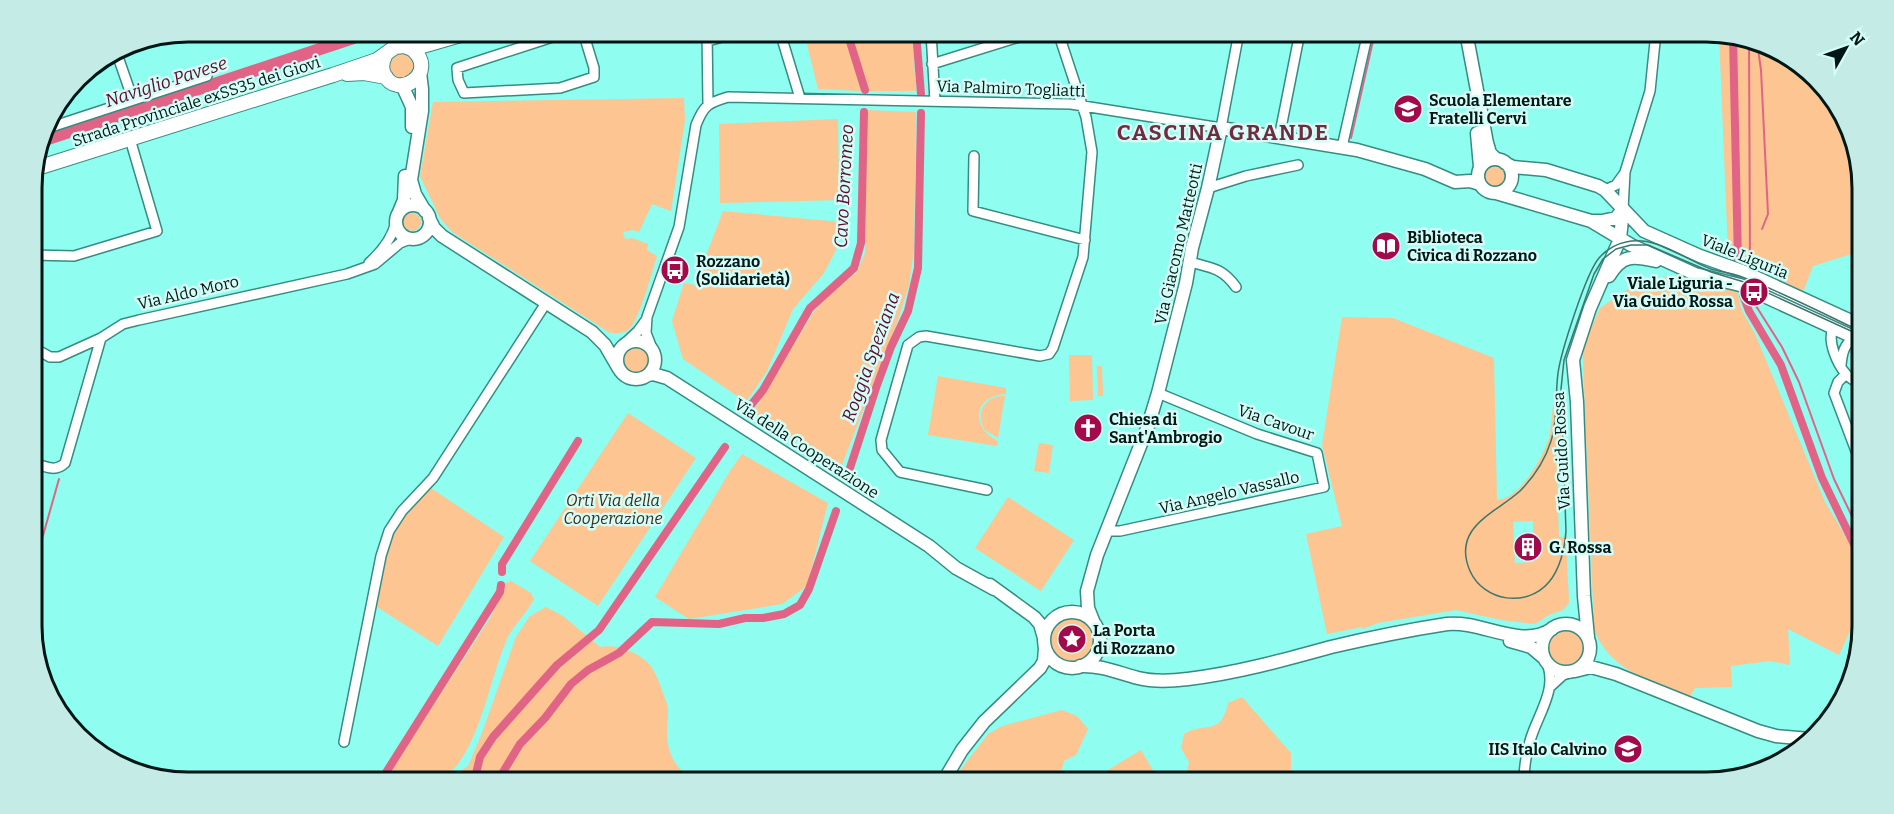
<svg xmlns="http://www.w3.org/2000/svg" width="1894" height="814" font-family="Bitter,serif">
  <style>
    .green { fill: #fcc591; fill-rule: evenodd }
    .water { fill: #e16487 }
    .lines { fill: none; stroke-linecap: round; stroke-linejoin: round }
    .stream { stroke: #e16487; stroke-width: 2 }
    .canal { stroke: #e16487; stroke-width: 8 }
    .street-casing { stroke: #368c82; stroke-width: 12 }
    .secondary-casing { stroke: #368c82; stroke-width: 15 }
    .primary-casing { stroke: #368c82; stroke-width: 16 }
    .street { stroke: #fff; stroke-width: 9 }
    .secondary { stroke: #fff; stroke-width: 12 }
    .primary { stroke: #fff; stroke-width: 14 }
    .tram { stroke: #3c766f; stroke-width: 1.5 }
    .labels { text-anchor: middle; stroke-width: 5; stroke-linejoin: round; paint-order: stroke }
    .street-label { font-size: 16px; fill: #011715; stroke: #d5fdf7 }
    .poi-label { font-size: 16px; font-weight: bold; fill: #011715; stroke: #d5fdf7; text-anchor: start }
    .park-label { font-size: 16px; font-style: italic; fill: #3e2c1b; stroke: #d5fdf7 }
    .water-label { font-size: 18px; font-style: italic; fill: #5c0b2a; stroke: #d5fdf7 }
    .district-label { font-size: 22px; font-weight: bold; letter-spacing: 1.5px; fill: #702b3f; stroke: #d5fdf7 }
    .rim { fill: none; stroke: #011715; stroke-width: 3 }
  </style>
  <rect width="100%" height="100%" fill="#8ffdef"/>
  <path class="green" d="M804,32h40l17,59 -43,-2z
    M850,32h62l4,59h-47z
    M1719,34l47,9 64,49 31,75v84l-48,15 -10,26 -75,-41z
    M389 65a13 13 0 1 1 26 0a13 13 0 1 1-26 0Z
    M684,98l1,22 -14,91 -19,-7 -13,28 -6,-2 -10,2 2,7 7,-1 16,6 -1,6 10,6c-5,15 -18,65 -28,73 -6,5 -13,4 -19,4l-158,-101 -12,-14 -20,-42 13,-74z
    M867,110l49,2 -2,137 -5,36 -12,38 -57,147 -87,-58 61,-101 20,-21 23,-18 8,-19z
    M838,119l1,81 -119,3 -1,-79z
    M1483 176a12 12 0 1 1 24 0a12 12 0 1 1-24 0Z
    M723,211l118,11 -5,28 -12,23 -31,36 -26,62 -21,31 -63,-43 -11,-38 12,-38 11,2z
    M403 222a9 9 0 1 1 18 0a9 9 0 1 1-18 0Z
    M1683,274l54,18 5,19 14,25 69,166 37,62v40l-23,51 -51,-26 2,36 -20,-4 -39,5 1,21 -37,1 -5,9c-37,-14 -82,-28 -96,-68l-11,-266 -1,-23 7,-7 11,-25 41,-28z
    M1342,317l51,1 101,40 3,142c23,-1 46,-43 52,-62 2,-11 3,-22 4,-33h10l1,36 -8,1 3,95 11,1c-6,22 -1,42 -1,65l-6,7 -14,5 -14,9 -34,-4 -45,-10 -78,13 -16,6v-2l-35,7 -21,-100 36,-8 -20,-81zM1533,521l1,41 -19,1 -2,-41z
    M621 360a15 15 0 1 1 30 0a15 15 0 1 1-30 0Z
    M1069,355h23l1,45 -23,1z
    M1097,366h5l1,30h-5z
    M938,376l68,12v6c-33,2 -36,33 -8,47l-1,5 -69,-11z
    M1005,396l-7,42 -13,-8c-11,-16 0,-35 20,-34z
    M628,413l68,45 -98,148 -68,-45z
    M1039,443l14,2 -4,28 -15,-2z
    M742,454l86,49 -21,83 -25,18 -93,15 -34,-22 75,-126z
    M431,488l73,49 -66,109 -61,-39c6,-30 8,-66 27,-91 8,-10 18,-19 27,-28z
    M1008,497l66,43 -33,51 -66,-43z
    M511,581l20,12 3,6c-7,14 -19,24 -26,38 -19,39 -29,124 -70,144 -11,5 -41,1 -55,1l107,-164 16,-35z
    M546,607l17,9 37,31c17,-3 38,5 50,18 6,7 14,30 17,39 2,7 0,16 0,23 -1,26 8,44 32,55h-254l23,-16 14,-33 34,-96 14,-21z
    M1050 640a22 22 0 1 1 44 0a22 22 0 1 1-44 0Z
    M1546 648a20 20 0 1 1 40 0a20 20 0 1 1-40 0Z
    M1242,697l49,56v29h-106l4,-20 -8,-14 3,-14c21,-13 37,3 44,-31z
    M1062,710l15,6 11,13 -12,26 -12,6 -5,21h-108l37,-48 14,-8z
    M1141,750l19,32h-72z"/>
  <path class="water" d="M352,32h39l-351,116 4,-14z"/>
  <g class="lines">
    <path class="stream" d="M1749,40l1,226
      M1757,42l4,28 7,144 -6,15
      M1351,138l24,-106
      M33,248l7,-64
      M1751,298l31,49 17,35 35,97 28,58
      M33,571l26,-92"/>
    <path class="canal" d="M847,32l18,58
      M916,32l5,62
      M1733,37l5,224
      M1743,295l6,16 32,54 41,113 40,83
      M751,405l12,-15 47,-82 44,-40 7,-25 3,-131
      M850,468l26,-80 15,-41 17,-36 10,-43 3,-155
      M502,572v-8l76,-123
      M380,782l120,-190 1,-7
      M474,782l6,-25 13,-20 64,-72 42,-35 126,-183
      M502,782l1,-10 17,-28 25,-26 26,-34 17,-14 31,-17 33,-31 67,2 26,-6h18l21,-4 16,-9 9,-16 27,-78"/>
    <g class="street-casing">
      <path id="street" d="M568,32l-111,36 1,12 6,13 96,-5 34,-11v-9l-11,-36
        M707,32l1,72
        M780,32l20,66
        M931,32l4,69
        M708,41l32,-9
        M116,51l17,49
        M932,64l103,-32
        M45,129l162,-53
        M1279,138l21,-106
        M1342,147l26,-115
        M974,156l-1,55 112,29
        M1208,188l38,-12 52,-11
        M1605,190l11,-5 8,-11
        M1623,209l2,-37 25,-81 6,-59
        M32,255l42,1 83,-25 -27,-92
        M1190,262c22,6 32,6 46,25
        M369,263c12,-11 24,-26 27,-42
        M1833,328c-6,13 4,36 13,46 4,5 11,8 16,11
        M622,346l16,-15 8,-11
        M32,347l18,10h9l42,-19 22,-14 16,-4 208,-46 28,-10 25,-21 13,-5
        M653,351l-7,-18 1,-16 32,-90 17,-102c8,-20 12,-22 32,-28l343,7 150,24 18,-96
        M1841,365c1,-11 3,-21 13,-27
        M1846,374l-8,8 -4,11 28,74
        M32,462c12,4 23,11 33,1l36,-125
        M987,490l-87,-18 -18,-22 -1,-10 27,-95 11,-8 7,-1 114,20 9,-2 4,-6 30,-91 9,-105 -6,-35 -28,-85
        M1107,531h13l204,-44 -7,-34 -60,-19 -99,-41
        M1551,686l12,-11 9,-3
        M344,742l37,-186 8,-25 13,-20 31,-33 113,-175
        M1524,782c0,-14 2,-28 6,-41 7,-26 29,-52 16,-80"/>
    </g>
    <g class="secondary-casing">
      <path id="secondary" d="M1466,32l21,111 3,10 6,6
        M420,73l2,16v22l-11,69 4,14 10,17
        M402,85l10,22v20
        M1477,133l3,34
        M1478 176a17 17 0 1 1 34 0a17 17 0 1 1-34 0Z
        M1505,163l8,4 33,3 52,16 7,4 39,41 56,25 42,15 120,55
        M1496,193l95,28h11l14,-3 7,-9
        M396 222a17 17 0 1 1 34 0a17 17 0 1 1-34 0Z
        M399,212l5,-12 1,-24
        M429,218l5,10 8,8 150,96 13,13 14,24
        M1591,221l40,24 64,29 45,11 122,56
        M1609,276c13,-22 24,-20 47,-15
        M617 360a19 19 0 1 1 38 0a19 19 0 1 1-38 0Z
        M648,375l5,-1 14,4 262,168 27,22 38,21
        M990,585l44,32 6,7 4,14
        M1044 640a28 28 0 1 1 56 0a28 28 0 1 1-56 0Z
        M1094,623l-6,-15 -1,-17 10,-36 51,-129 10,-33 28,-110 6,-35 16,-60 13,-60 136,22 68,19 30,13 15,-1 10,3
        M1542 648a24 24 0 1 1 48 0a24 24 0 1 1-48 0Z
        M1588,637l-4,-41 -7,-194 -4,-42 17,-52 30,-69 3,-30
        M1510,641l21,6 13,11
        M1080,666c22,-1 38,7 58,12 16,4 34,3 50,1 49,-6 96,-19 143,-32 38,-9 77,-17 116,-23 34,-4 74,26 105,5
        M1575,671l16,-4 25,7 142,57 18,5 34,3
        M943,782l19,-32 22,-28 56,-54 4,-7 1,-13"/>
    </g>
    <g class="primary-casing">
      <path id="primary" d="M385,56c-3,6 -4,12 -1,18 13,28 56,-2 28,-25
        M347,74l17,-1 22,4
        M34,169l299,-94 44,-15 18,-13 9,-1 8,3 59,-17"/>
    </g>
    <use href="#street" class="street"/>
    <use href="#secondary" class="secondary"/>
    <use href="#primary" class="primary"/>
    <path class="tram" d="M1862,332c-40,-19 -80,-40 -120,-55 -10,-4 -21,-5 -31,-8 -27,-10 -55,-34 -85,-27 -10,2 -20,8 -27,16 -13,15 -38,94 -41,115 -3,23 0,46 -7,68 -6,19 -17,36 -31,50 -24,22 -69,36 -50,80 14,31 57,37 79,11 11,-13 16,-34 17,-51l-5,-142 3,-29 30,-86 9,-15 13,-10 15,-4h17l63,27 33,10 118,54"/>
  </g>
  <defs>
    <g id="school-disc" transform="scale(1.5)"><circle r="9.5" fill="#a20a4b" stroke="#d5fdf7"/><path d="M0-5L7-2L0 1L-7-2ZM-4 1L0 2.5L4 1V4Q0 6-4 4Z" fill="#fff"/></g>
    <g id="library-disc" transform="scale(1.5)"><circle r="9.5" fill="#a20a4b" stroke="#d5fdf7"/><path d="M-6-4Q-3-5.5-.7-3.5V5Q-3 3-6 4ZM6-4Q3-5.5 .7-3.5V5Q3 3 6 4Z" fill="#fff"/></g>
    <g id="bus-disc" transform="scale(1.5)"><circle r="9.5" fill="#a20a4b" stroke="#d5fdf7"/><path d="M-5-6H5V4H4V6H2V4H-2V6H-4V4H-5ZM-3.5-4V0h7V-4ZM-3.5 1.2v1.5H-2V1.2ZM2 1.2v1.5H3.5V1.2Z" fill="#fff"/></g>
    <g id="church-disc" transform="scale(1.5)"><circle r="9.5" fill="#a20a4b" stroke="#d5fdf7"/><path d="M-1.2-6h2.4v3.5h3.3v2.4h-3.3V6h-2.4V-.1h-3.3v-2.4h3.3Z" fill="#fff"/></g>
    <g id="building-disc" transform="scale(1.5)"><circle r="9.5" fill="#a20a4b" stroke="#d5fdf7"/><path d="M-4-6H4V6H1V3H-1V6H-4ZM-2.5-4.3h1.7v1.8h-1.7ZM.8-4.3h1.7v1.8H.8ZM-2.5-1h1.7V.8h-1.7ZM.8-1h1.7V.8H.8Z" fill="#fff"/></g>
    <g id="sight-disc" transform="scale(1.5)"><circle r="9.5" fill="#a20a4b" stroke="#d5fdf7"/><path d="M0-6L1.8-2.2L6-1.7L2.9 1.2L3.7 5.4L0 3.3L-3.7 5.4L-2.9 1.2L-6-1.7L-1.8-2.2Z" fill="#fff"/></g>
  </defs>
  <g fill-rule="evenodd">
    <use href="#school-disc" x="1408" y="109"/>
    <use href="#library-disc" x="1386" y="246"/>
    <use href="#bus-disc" x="675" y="270"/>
    <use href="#bus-disc" x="1754" y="292"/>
    <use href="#church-disc" x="1088" y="428"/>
    <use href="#building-disc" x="1528" y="547"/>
    <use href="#sight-disc" x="1072" y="639"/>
    <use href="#school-disc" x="1628" y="749"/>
  </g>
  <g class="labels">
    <g class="street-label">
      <text transform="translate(1011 88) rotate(2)" y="6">Via Palmiro Togliatti</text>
      <text transform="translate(196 101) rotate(-18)" y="6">Strada Provinciale exSS35 dei Giovi</text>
      <text transform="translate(1178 244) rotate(-77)" y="6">Via Giacomo Matteotti</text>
      <text transform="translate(1745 256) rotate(22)" y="6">Viale Liguria</text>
      <text transform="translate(188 292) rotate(-13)" y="6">Via Aldo Moro</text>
      <text transform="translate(1276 422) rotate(19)" y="6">Via Cavour</text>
      <text transform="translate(807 448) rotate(33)" y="6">Via della Cooperazione</text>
      <text transform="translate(1561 451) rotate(-93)" y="6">Via Guido Rossa</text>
      <text transform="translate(1229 492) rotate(-13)" y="6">Via Angelo Vassallo</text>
    </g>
    <g class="poi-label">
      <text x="1429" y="106">Scuola Elementare<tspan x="1429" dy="18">Fratelli Cervi</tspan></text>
      <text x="1407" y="243">Biblioteca<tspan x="1407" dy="18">Civica di Rozzano</tspan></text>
      <text x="696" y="267">Rozzano<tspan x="696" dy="18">(Solidarietà)</tspan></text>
      <text x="1733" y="289" text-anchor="end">Viale Liguria -<tspan x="1733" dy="18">Via Guido Rossa</tspan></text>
      <text x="1109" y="425">Chiesa di<tspan x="1109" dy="18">Sant'Ambrogio</tspan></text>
      <text x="1549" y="553">G. Rossa</text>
      <text x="1093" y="636">La Porta<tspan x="1093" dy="18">di Rozzano</tspan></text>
      <text x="1607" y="755" text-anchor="end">IIS Italo Calvino</text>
    </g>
    <g class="park-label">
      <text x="613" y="506">Orti Via della<tspan x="613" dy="18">Cooperazione</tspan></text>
    </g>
    <g class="water-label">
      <text transform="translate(166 82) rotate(-18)" y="6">Naviglio Pavese</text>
      <text transform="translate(844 186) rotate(-87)" y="6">Cavo Borromeo</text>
      <text transform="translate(871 357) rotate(-70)" y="6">Roggia Speziana</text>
    </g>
    <g class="district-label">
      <text x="1223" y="140">CASCINA GRANDE</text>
    </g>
  </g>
  <path d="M0 0H1894V814H0ZM188 42H1706A146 146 0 0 1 1852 188V626A146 146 0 0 1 1706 772H188A146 146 0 0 1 42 626V188A146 146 0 0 1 188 42Z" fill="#c4ebe5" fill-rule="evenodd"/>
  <path class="rim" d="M188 42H1706A146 146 0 0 1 1852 188V626A146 146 0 0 1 1706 772H188A146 146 0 0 1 42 626V188A146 146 0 0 1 188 42Z"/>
  <g transform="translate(1846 48) rotate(50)" stroke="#d5fdf7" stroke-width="4.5" paint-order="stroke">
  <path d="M0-4.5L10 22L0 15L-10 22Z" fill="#011715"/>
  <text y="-9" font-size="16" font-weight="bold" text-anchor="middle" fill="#011715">N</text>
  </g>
</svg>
